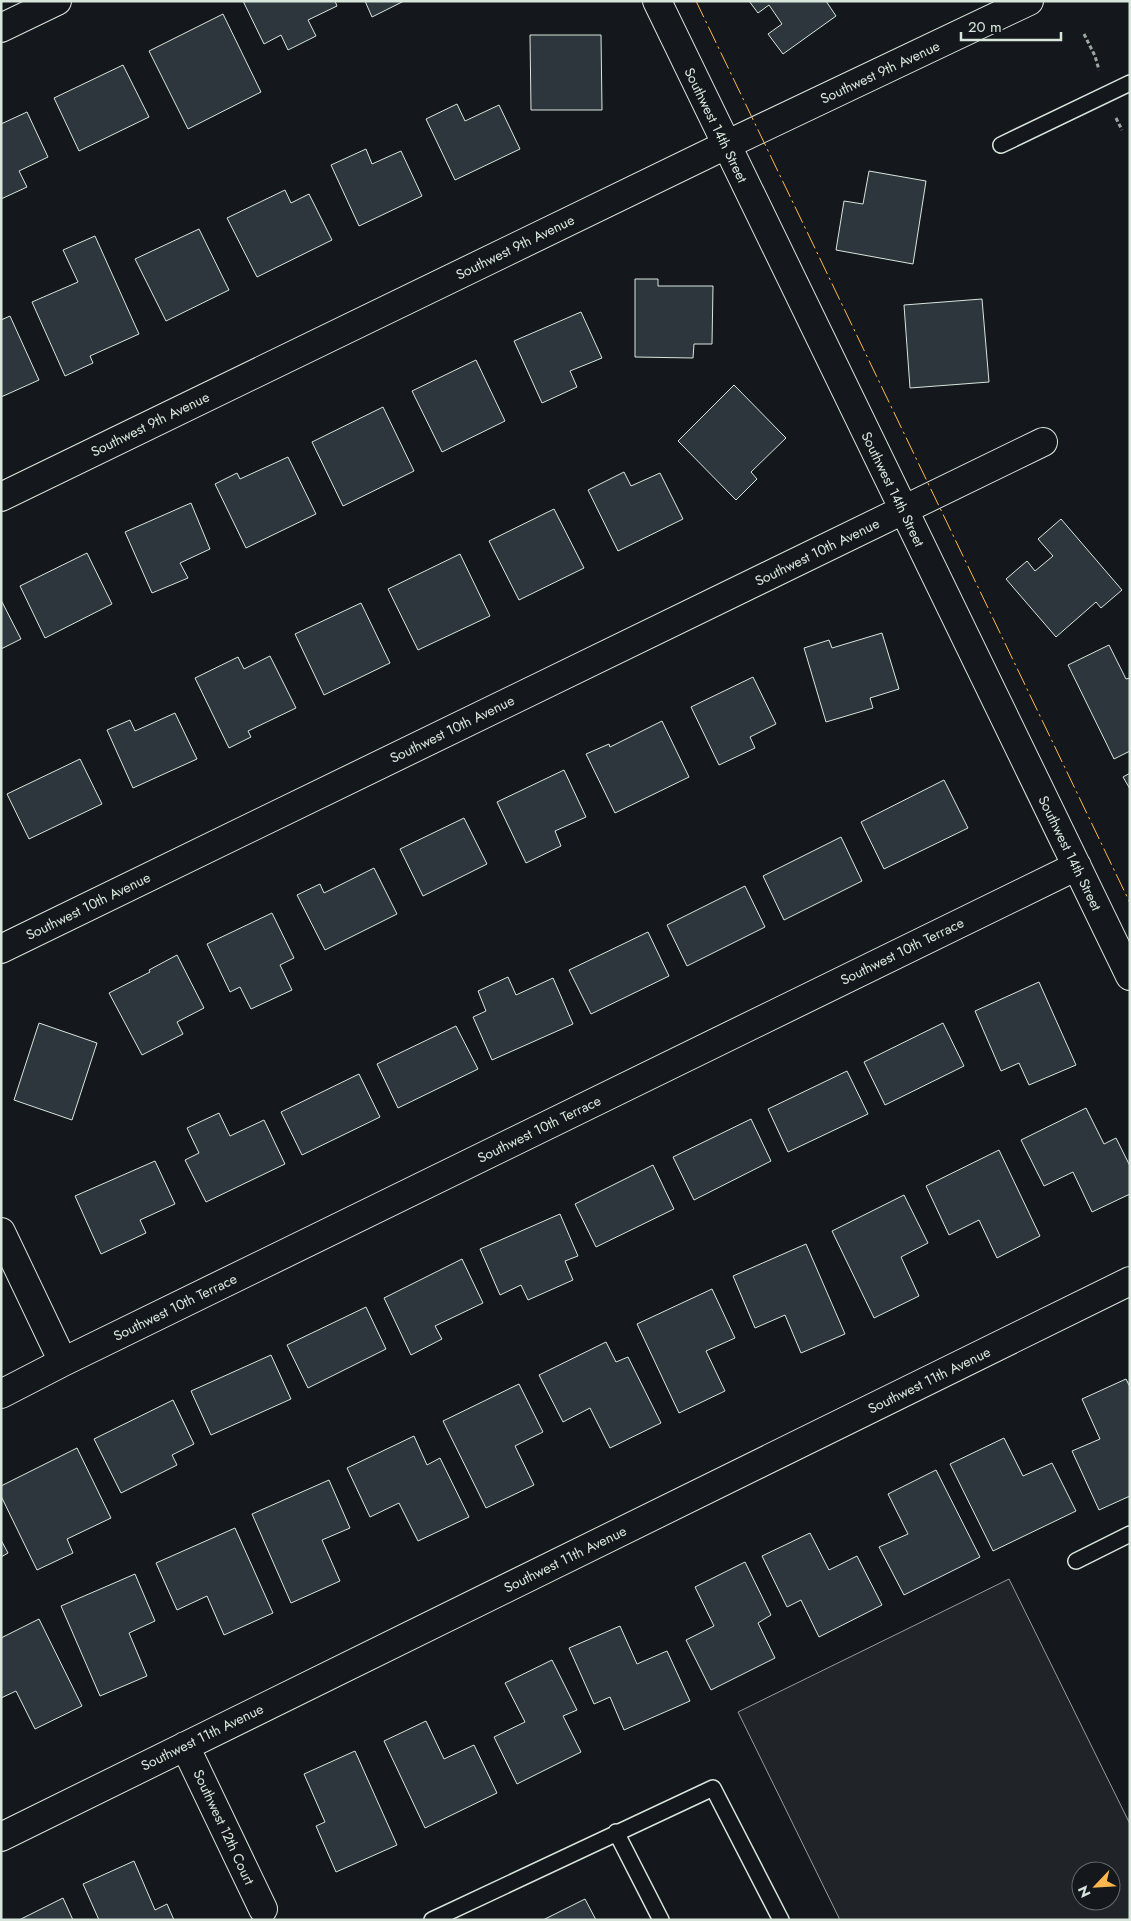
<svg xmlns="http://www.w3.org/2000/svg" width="1131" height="1921" font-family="Jost,sans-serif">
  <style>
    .green { fill: #202428; stroke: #939e99; fill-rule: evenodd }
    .building { fill: #2c363c; stroke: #d8e6dc }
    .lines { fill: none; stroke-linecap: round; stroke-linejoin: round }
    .service-casing { stroke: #d8e6dc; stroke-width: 18 }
    .minor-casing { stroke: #d8e6dc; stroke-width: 30 }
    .path { stroke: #9da8a2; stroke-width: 3; stroke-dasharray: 4 2.5; stroke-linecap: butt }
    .service { stroke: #14181c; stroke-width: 15 }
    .minor { stroke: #14181c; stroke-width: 28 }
    .power { stroke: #ffb74d; stroke-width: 1; stroke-dasharray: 18 4 2.5 4; stroke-linecap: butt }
    .labels { text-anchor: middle; stroke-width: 4; stroke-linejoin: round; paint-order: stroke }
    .street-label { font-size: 14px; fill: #d8e6dc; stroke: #14181c }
  </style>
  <rect width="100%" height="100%" fill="#14181c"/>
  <path class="green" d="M1009,1579l121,245v96h-290l-102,-208zM1081,1871h30v30h-30z"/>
  <path class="building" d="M243,1h92l2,5 -29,14 8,16 -28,14 -7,-15 -17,9z
    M365,1h39l-32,16z
    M749,1h77l10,15 -53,38 -15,-20 14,-10 -13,-19 -11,8z
    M223,14l38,78 -73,37 -39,-78z
    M530,35h71l1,75h-71z
    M123,65l26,52 -70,34 -25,-53z
    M457,104l8,17 34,-16 21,44 -65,31 -29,-61z
    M27,112l21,45 -29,14 8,16 -26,12v-75z
    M366,149l6,15 29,-13 21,45 -63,30 -28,-61z
    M869,171l57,10 -13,83 -77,-14 8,-49 19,3z
    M285,190l6,13 18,-9 23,46 -75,37 -30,-59z
    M199,229l30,61 -63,31 -31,-62z
    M95,236l44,98 -49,22 3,7 -28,13 -33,-74 46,-20 -15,-32z
    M635,279h23v7h55l-1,58h-18l-1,14 -58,-1z
    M982,299l7,83 -79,6 -6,-83z
    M581,312l21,46 -32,13 7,16 -35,16 -28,-62z
    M10,316l29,64 -38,17v-77z
    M476,360l29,61 -63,31 -30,-61z
    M734,385l52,53 -35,34 6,7 -21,21 -58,-59z
    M383,407l31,64 -71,35 -31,-64z
    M288,457l28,57 -70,34 -31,-64 22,-11 3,6z
    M624,472l7,14 29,-13 23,46 -65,32 -30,-61z
    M191,503l19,46 -30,14 8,15 -36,15 -27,-61z
    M554,509l30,59 -65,32 -30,-59z
    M1061,519l61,71 -21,18 -5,-6 -40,35 -50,-58 21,-18 8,10 18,-15 -15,-17z
    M87,553l25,51 -67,34 -25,-52z
    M460,554l30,62 -72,34 -30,-61z
    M1,600l20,39 -20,10z
    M361,603l29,60 -66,32 -29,-61z
    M882,633l17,56 -29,9 3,10 -47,14 -22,-74 25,-8 3,8z
    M1109,645l17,34 4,-1v73l-16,8 -46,-94z
    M270,656l26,52 -48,23 3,6 -22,11 -34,-70 43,-21 6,12z
    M753,677l23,47 -26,13 5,11 -36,17 -28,-58z
    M175,713l22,46 -64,29 -26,-58 23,-10 5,11z
    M662,721l27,56 -74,36 -29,-59 23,-10 1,3z
    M80,759l22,45 -73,35 -22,-45z
    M564,770l22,47 -31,14 6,15 -35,17 -29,-61z
    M1130,773v16l-7,-12z
    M944,780l24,48 -84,41 -23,-47z
    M464,818l23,46 -64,32 -23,-47z
    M841,837l21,44 -78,39 -21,-44z
    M374,868l23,46 -72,36 -28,-55 23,-11 4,9z
    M745,886l20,41 -78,39 -20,-41z
    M272,913l22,45 -14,7 12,25 -41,19 -11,-22 -10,5 -23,-48z
    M648,932l21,44 -78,38 -22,-44z
    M177,955l27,53 -27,14 6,12 -41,21 -33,-62 41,-21 -1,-2z
    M508,977l8,18 37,-17 20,46 -81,36 -19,-43 13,-6 -8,-20z
    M1039,982l37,83 -47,20 -10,-22 -18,8 -26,-60z
    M39,1023l58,20 -25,77 -58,-20z
    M943,1023l21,43 -79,39 -21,-43z
    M456,1026l22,43 -80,39 -21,-44z
    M847,1071l21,43 -80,38 -20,-43z
    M359,1074l21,43 -78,38 -21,-43z
    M1086,1108l18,36 12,-6 14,28v28l-38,18 -19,-40 -29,14 -23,-46z
    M219,1113l11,23 34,-16 21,44 -79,38 -21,-42 14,-7 -12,-25z
    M751,1119l20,42 -77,39 -21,-43z
    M999,1150l41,86 -43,22 -18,-38 -30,15 -23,-49z
    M155,1161l20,43 -35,16 6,13 -45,21 -26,-58z
    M653,1165l21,44 -78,38 -21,-43z
    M904,1195l24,48 -27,14 18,39 -45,22 -42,-87z
    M560,1214l18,42 -13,5 8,19 -45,20 -7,-15 -21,10 -20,-46z
    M806,1244l39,90 -44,19 -16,-38 -30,13 -22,-52z
    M462,1259l21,44 -48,23 7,13 -31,16 -27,-57z
    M712,1289l23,49 -29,13 19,40 -46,22 -42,-89z
    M366,1307l20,42 -78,39 -21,-43z
    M606,1342l10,20 12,-5 33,66 -51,25 -20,-40 -27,14 -24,-47z
    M271,1355l20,44 -80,36 -20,-44z
    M1126,1379l4,8v109l-31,14 -27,-59 28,-12 -18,-40z
    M519,1384l24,48 -28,14 19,39 -48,23 -43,-87z
    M173,1400l21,44 -22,11 5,10 -56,28 -27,-54z
    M414,1436l13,29 13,-7 29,59 -51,24 -19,-38 -29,14 -23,-49z
    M1004,1438l19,38 29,-13 24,48 -83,40 -43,-87z
    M77,1448l34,70 -44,21 6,14 -36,17 -36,-74v-10z
    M936,1470l44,87 -76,38 -25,-48 29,-13 -20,-40z
    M329,1480l21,48 -28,12 18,41 -49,22 -39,-89z
    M235,1528l38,85 -49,22 -17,-39 -30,14 -21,-47z
    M810,1533l19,37 28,-14 25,49 -63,32 -18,-37 -14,7 -25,-51z
    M1,1540l7,13 -7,4z
    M745,1562l26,53 -13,8 17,35 -64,32 -25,-50 28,-14 -19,-39z
    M135,1574l20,47 -26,12 18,43 -47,20 -39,-90z
    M39,1619l43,87 -47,23 -19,-38 -15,7v-60z
    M620,1626l17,38 30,-13 23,50 -66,29 -14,-33 -16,7 -25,-56z
    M552,1660l25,50 -14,6 18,36 -64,32 -23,-47 31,-15 -20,-39z
    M426,1721l18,38 30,-14 23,48 -72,35 -41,-87z
    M355,1751l42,94 -61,27 -20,-46 9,-4 -21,-48z
    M134,1861l21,49 12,-6 7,16h-75l-16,-36z
    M63,1898l10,22h-54z
    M585,1899l11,21h-53z"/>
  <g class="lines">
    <g class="service-casing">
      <path id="service" d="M1001,145l129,-62
        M1076,1561l54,-27
        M616,1832l45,88
        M432,1920l281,-132 68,132"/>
    </g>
    <g class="minor-casing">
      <path id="minor" d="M657,1l473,975
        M1,28l56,-27
        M1,497l725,-352 303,-144
        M1,949l1042,-507
        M1,1232l62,130
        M1,1394l62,-32 1014,-496
        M185,1746l78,163
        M1,1837l1129,-556"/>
    </g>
    <path class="path" d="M1084,34l11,22 4,14
      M1116,118l6,12"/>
    <use href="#service" class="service"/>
    <use href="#minor" class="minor"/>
    <path class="power" d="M696,1l434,902"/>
  </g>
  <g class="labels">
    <g class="street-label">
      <text transform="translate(880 72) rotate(-25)" y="5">Southwest 9th Avenue</text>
      <text transform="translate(716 125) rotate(64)" y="5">Southwest 14th Street</text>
      <text transform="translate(515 247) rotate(-26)" y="5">Southwest 9th Avenue</text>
      <text transform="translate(150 424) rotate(-26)" y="5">Southwest 9th Avenue</text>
      <text transform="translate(893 489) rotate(64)" y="5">Southwest 14th Street</text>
      <text transform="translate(817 552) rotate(-26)" y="5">Southwest 10th Avenue</text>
      <text transform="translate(452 729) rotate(-26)" y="5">Southwest 10th Avenue</text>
      <text transform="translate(1070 853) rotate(64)" y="5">Southwest 14th Street</text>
      <text transform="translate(88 906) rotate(-26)" y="5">Southwest 10th Avenue</text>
      <text transform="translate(902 951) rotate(-26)" y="5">Southwest 10th Terrace</text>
      <text transform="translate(539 1129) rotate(-26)" y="5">Southwest 10th Terrace</text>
      <text transform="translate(175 1307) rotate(-26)" y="5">Southwest 10th Terrace</text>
      <text transform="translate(929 1380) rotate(-26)" y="5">Southwest 11th Avenue</text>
      <text transform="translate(565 1559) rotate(-26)" y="5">Southwest 11th Avenue</text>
      <text transform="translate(202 1737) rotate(-26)" y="5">Southwest 11th Avenue</text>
      <text transform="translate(224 1827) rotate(65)" y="5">Southwest 12th Court</text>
    </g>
  </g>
  <rect width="1131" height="1921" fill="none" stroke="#d8e6dc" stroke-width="5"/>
  <g transform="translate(1096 1886) rotate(245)"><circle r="24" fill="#14181c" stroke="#626a69"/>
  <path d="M0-4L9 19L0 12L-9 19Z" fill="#ffb74d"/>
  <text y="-8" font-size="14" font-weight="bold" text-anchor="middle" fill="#d8e6dc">N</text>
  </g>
  <path d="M961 32v8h100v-8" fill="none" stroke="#d8e6dc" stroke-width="2.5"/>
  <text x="968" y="32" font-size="15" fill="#d8e6dc" stroke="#14181c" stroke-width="4" paint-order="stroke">20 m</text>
</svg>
